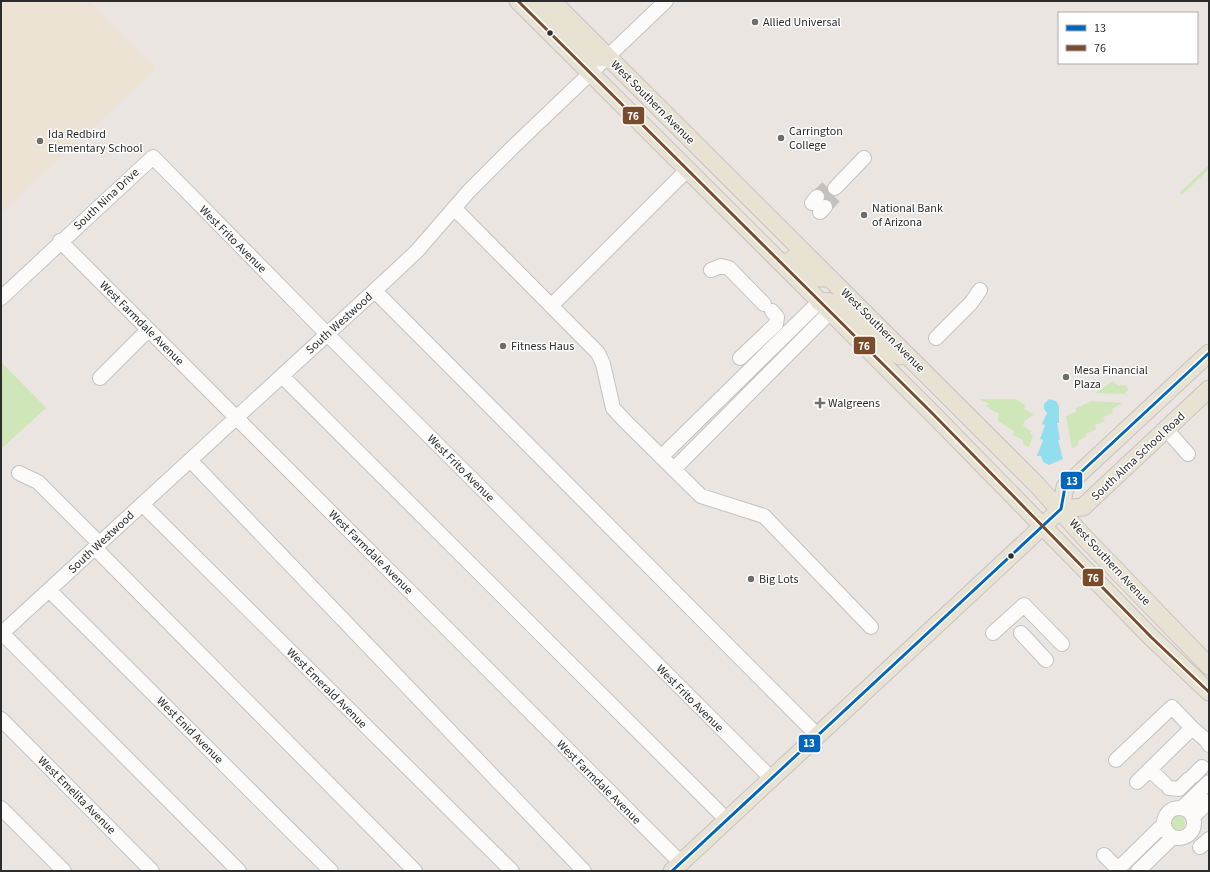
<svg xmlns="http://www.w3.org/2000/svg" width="1210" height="872" font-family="'Source Sans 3',sans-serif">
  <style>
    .education { fill: #ede3d5 }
    .green { fill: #cfe6b8 }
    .water { fill: #92deee }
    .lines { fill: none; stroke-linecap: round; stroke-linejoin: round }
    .minor-tunnel { stroke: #c4c0bd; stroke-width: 14; stroke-dasharray: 14 7; stroke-linecap: butt }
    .minor-casing { stroke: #c3c2c3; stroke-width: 16 }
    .major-casing { stroke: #c6c3c2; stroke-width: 19 }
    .minor { stroke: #fcfbfa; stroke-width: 14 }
    .major { stroke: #e8e2d3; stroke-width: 17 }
    .bus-1-casing { stroke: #fff; stroke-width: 6 }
    .bus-2-casing { stroke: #fff; stroke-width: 6 }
    .bus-1 { stroke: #0065bd; stroke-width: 3 }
    .bus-2 { stroke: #7a4b2a; stroke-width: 3 }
    .poi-dot { fill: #6e6d6b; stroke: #fff; stroke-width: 1.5 }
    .bus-dot { fill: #2c2c2c; stroke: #fff; stroke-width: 1.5 }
    .labels { text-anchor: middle; stroke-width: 3; stroke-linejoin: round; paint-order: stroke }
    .poi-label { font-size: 12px; fill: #2c2c2c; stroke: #fff; text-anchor: start }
    .street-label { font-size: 12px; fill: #2c2c2c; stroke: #fff }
    .line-badge { stroke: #fff; stroke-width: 1.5 }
    .badge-label { font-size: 11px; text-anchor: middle; font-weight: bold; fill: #fff }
  </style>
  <rect width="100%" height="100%" fill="#eae5e1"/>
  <path class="education" d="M1,1h88l67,68 -155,144z"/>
  <path class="green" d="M1209,165v4l-27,26 -2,-3z
    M1,362l45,46 -45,41z
    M1113,381l5,5 7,-1 4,4 -5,5 -29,-1z
    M979,399h37l9,6 -1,4 10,5 -10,8 -1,4 8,5 -1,3 3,2 -4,11 -6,-3v-4l-10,-5 1,-4 -16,-10 1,-7 -13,-8 3,-2z
    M1091,401l32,2 -11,6 1,4 -10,4 2,4 -10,4 1,4 -10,5v3l-8,4v4l-6,4 -6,-33 11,-5 -2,-2z
    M1171 823a7 7 0 1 1 14 0a7 7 0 1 1-14 0Z"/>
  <path class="water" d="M1049,399l7,2 3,5v17h-2l3,17h-2l5,19 -14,6 -6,-3 -2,-6h-4l6,-16 -3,-1 5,-14 -3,-1 5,-11 -3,-4v-5z"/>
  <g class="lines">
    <path class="minor-tunnel" d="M817,197l14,-13
      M825,207l14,-15"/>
    <g class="minor-casing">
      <path id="minor" d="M835,188l29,-30
        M812,203l5,-6
        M454,208l144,145 5,11 10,44 12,13 76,75 63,20 107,111
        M820,212l5,-5
        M60,241l621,622
        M711,270l10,-4 8,2 35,36
        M375,291l442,444
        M1,298l152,-141 174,177 444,444
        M551,306l136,-136
        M936,338l35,-35 9,-13
        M740,358l36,-34 1,-7 -5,-6
        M282,376l445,444
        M100,378l48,-48
        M1166,429l22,25
        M661,457l158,-155
        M190,460l394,411
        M674,469l155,-156
        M19,473l19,9 61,61
        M142,504l370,367
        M95,548l320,323
        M49,590l282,281
        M2,633l237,238
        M993,633l31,-28 38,39
        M1021,633l25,27
        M1,634l384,-353 32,-30 52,-60 45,-45 152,-145
        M1,719l151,152
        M1192,728l14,12 3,5
        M1116,760l56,-53 20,21 -55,54
        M1150,770l14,13
        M1193,776l9,-9
        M1169,788l10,1 10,-10
        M1164 823a15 15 0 1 1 30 0a15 15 0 1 1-30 0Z
        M1,808l63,63
        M1182,808l27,-26
        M1193,817l16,-16
        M1200,847l9,-8
        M1104,855l16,16
        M1118,869l46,-45
        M1138,871l35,-34"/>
    </g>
    <g class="major-casing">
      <path id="major" d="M518,1l414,412 219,224 58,55
        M534,1l56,55 8,2 9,-1
        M552,1l485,484 47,52 125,129
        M792,259l21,19h17
        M819,302c23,-6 43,27 59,41 7,5 15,9 22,13
        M1061,509l22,-2 126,-118
        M672,871l389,-362 4,-22 144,-134"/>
    </g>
    <use href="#minor" class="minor"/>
    <use href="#major" class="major"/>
    <g class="bus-1-casing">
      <path id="bus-1" d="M672,871l389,-362 4,-22 144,-134"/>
    </g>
    <g class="bus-2-casing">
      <path id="bus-2" d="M518,1l414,412 219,224 58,55"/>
    </g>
    <use href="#bus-1" class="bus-1"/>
    <use href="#bus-2" class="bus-2"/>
  </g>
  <g class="poi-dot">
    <circle cx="755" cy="22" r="4"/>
    <circle cx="781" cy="138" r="4"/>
    <circle cx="40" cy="141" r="4"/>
    <circle cx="864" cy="215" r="4"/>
    <circle cx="503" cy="346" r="4"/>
    <circle cx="1066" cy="377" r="4"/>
    <path d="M818 397h4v4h4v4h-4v4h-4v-4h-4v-4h4z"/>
    <circle cx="751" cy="579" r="4"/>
  </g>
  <g class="bus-dot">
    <circle cx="550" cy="33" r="3.5"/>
    <circle cx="1011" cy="556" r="3.5"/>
  </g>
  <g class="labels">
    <g class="poi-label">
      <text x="763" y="26">Allied Universal</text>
      <text x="789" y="135">Carrington<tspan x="789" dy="14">College</tspan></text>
      <text x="48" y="138">Ida Redbird<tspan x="48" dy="14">Elementary School</tspan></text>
      <text x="872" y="212">National Bank<tspan x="872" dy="14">of Arizona</tspan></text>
      <text x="511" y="350">Fitness Haus</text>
      <text x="1074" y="374">Mesa Financial<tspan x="1074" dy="14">Plaza</tspan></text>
      <text x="828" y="407">Walgreens</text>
      <text x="759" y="583">Big Lots</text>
    </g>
    <g class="street-label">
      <text transform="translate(653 102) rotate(45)" y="4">West Southern Avenue</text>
      <text transform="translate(106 199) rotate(-43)" y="4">South Nina Drive</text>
      <text transform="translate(233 239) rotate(45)" y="4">West Frito Avenue</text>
      <text transform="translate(142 323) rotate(45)" y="4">West Farmdale Avenue</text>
      <text transform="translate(339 323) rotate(-42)" y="4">South Westwood</text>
      <text transform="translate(883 330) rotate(45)" y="4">West Southern Avenue</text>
      <text transform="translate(1138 456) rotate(-43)" y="4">South Alma School Road</text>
      <text transform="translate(461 468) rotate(45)" y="4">West Frito Avenue</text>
      <text transform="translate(101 542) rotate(-43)" y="4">South Westwood</text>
      <text transform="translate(371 552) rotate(45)" y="4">West Farmdale Avenue</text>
      <text transform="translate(1110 562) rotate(47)" y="4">West Southern Avenue</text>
      <text transform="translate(327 688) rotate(45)" y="4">West Emerald Avenue</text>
      <text transform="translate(690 698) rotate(45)" y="4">West Frito Avenue</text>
      <text transform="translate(190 730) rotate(45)" y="4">West Enid Avenue</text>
      <text transform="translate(599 782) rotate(45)" y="4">West Farmdale Avenue</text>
      <text transform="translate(77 795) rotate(45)" y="4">West Emelita Avenue</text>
    </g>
  </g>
  <g class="line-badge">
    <rect x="622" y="106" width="23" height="19" rx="4" fill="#7a4b2a"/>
    <rect x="853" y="336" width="23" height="19" rx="4" fill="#7a4b2a"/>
    <rect x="1060" y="471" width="23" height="19" rx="4" fill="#0065bd"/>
    <rect x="1082" y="568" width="22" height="19" rx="4" fill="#7a4b2a"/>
    <rect x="798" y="734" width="23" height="19" rx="4" fill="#0065bd"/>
  </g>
  <g class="badge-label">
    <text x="633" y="120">76</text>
    <text x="864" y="350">76</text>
    <text x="1072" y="485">13</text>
    <text x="1093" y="582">76</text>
    <text x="809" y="747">13</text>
  </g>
  <rect width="1210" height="872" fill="none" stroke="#2c2c2c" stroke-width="4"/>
  <rect x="1058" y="12" width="140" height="52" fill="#ffffff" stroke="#ababab"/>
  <rect x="1066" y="25" width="20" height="6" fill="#0065bd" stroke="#ababab"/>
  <text x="1094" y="32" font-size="12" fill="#2c2c2c">13</text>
  <rect x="1066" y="45" width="20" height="6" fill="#7a4b2a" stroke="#ababab"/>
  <text x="1094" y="52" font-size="12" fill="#2c2c2c">76</text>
</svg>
